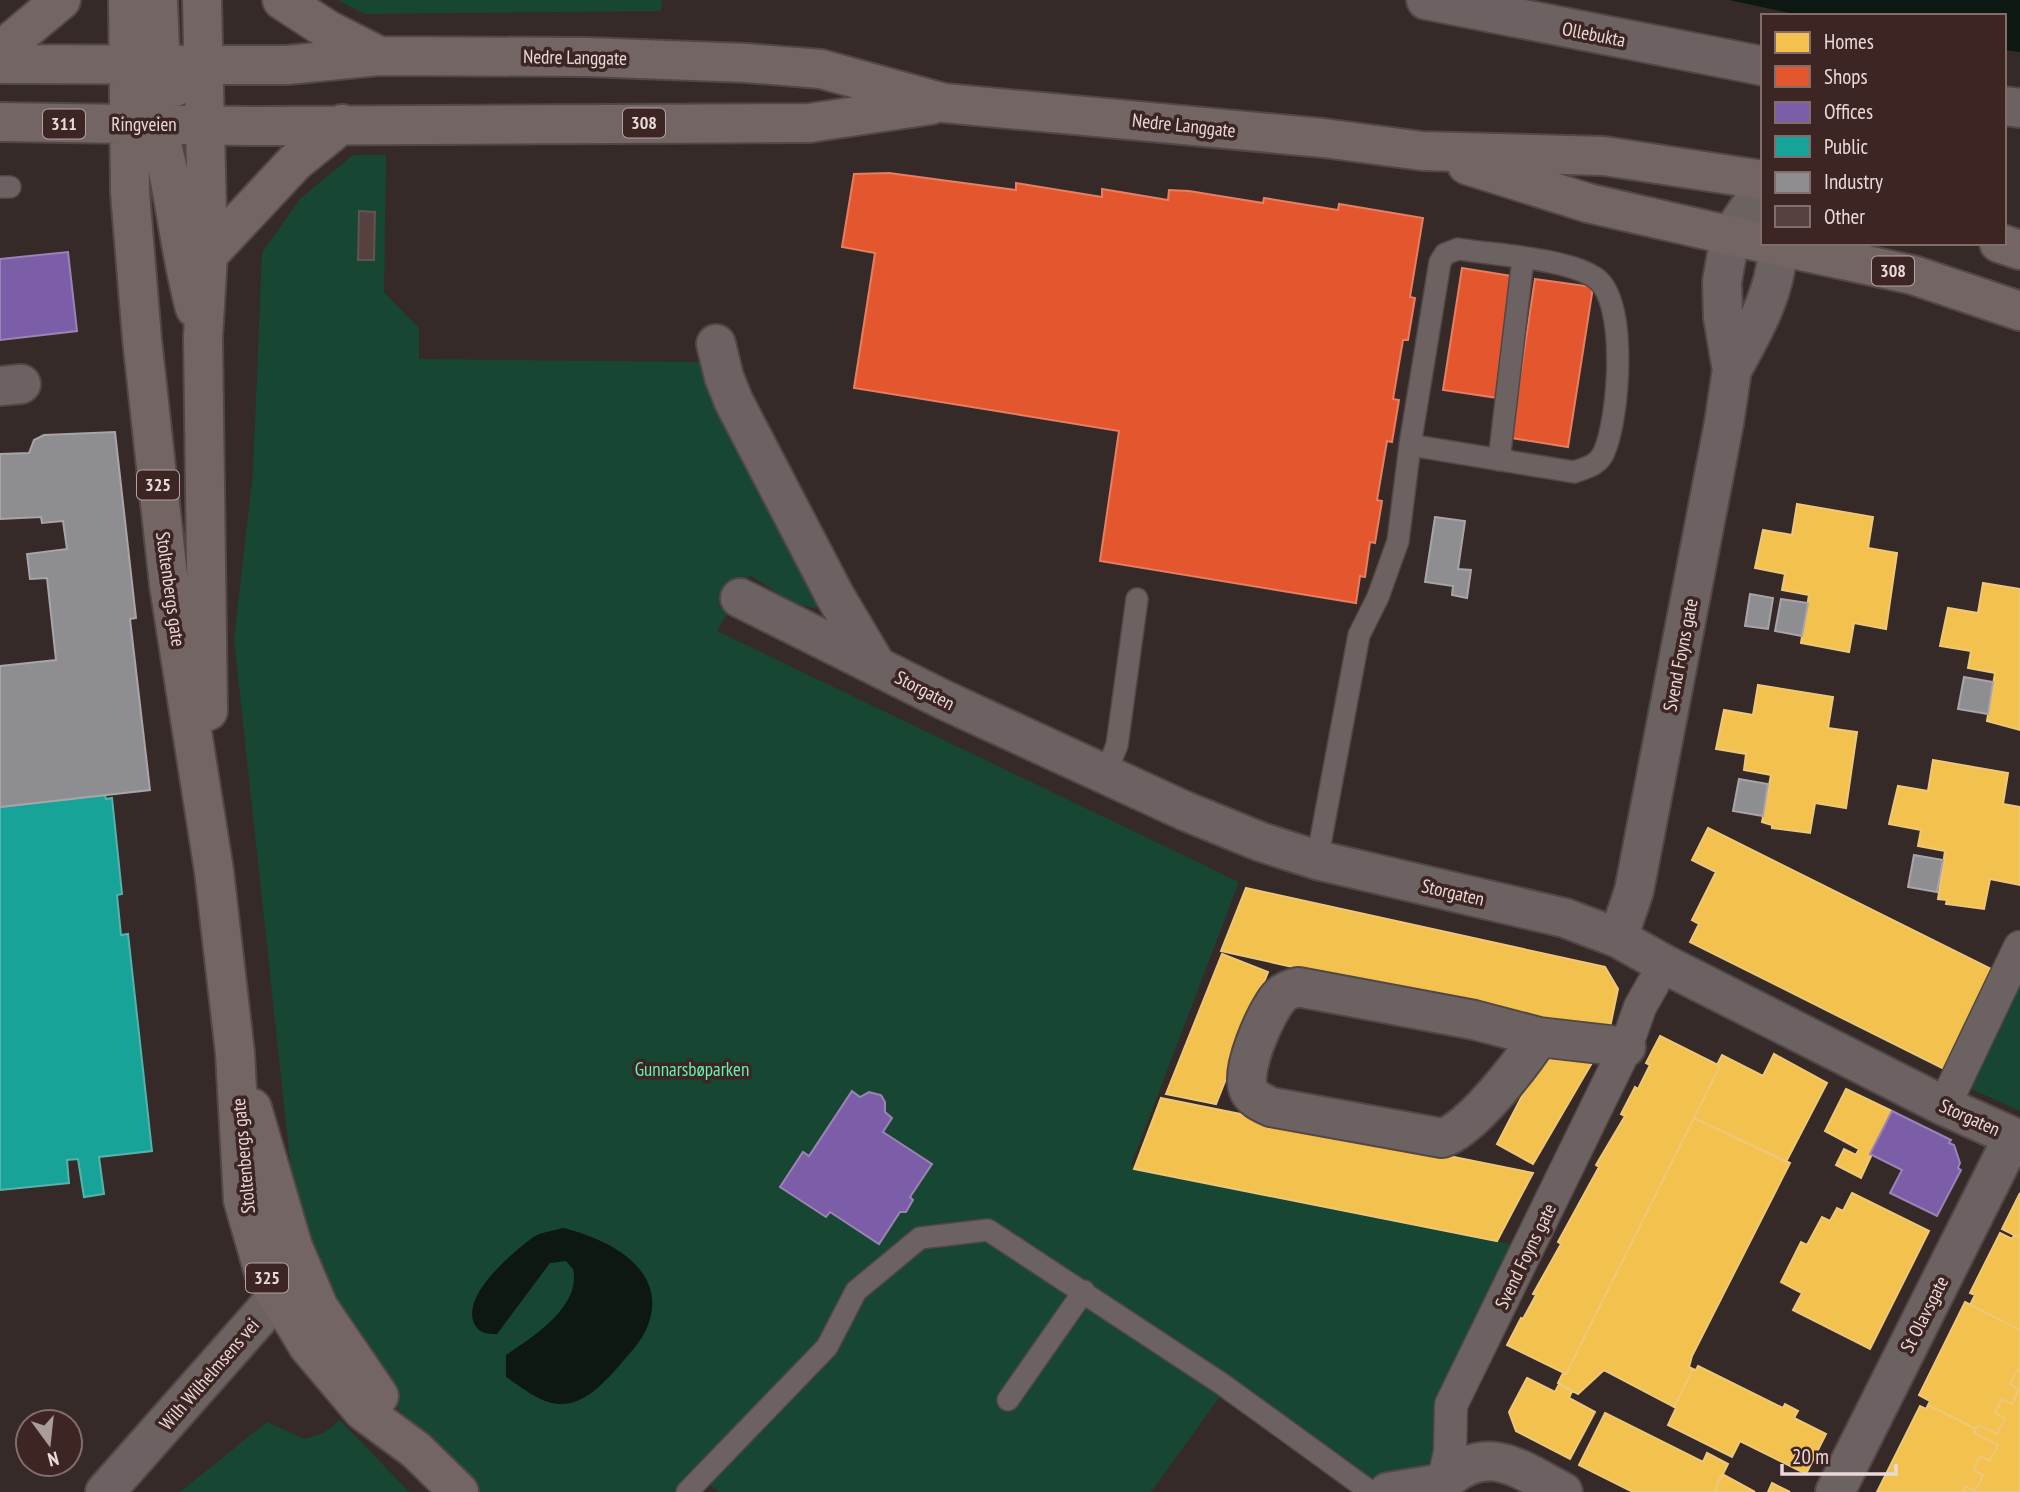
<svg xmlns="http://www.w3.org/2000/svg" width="2020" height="1492" font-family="'PT Sans Narrow',sans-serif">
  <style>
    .green { fill: #174633 }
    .water { fill: #0c1811 }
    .homes { fill: #f2c14e; stroke: #efc877; stroke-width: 2 }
    .shops { fill: #e4572e; stroke: #e67e61; stroke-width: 2 }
    .offices { fill: #7b5ea7; stroke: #9c83b6; stroke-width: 2 }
    .public { fill: #17a398; stroke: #56b3ab; stroke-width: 2 }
    .industry { fill: #8d8d92; stroke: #a9a4a7; stroke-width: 2 }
    .building { fill: #574140; stroke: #5f5453; stroke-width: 2 }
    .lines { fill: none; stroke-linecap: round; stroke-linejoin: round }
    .service-casing { stroke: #524746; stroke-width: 24 }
    .pedestrian-casing { stroke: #524746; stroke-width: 35 }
    .minor-casing { stroke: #524746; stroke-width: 42 }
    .tertiary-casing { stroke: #524746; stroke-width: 42 }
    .primary-casing { stroke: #524746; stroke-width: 42 }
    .service { stroke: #6c6261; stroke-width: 21 }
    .pedestrian { stroke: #6c6261; stroke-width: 32 }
    .minor { stroke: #6c6261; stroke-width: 38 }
    .tertiary { stroke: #6c6261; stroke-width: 38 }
    .primary { stroke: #736564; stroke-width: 38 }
    .labels { text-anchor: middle; stroke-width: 7; stroke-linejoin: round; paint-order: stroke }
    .shield { fill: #3c2523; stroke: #b5a3a2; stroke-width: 2 }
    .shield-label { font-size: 18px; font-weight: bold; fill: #e9d9d8 }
    .street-label { font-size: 19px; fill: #e9d9d8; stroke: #3c2523 }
    .park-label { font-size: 19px; fill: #63f3b7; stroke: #3c2523 }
  </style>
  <rect width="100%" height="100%" fill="#362a29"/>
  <path class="green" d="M338,0h324l-1,11 -297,3z
    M353,155h33l-2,137 35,36v31l281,3 15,37 104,203 -3,6 -22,-4 -44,-29 -33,56 522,251 -108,283 384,80 -78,234 -63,10 -145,-105 -78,108h-431l-24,-15 -16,15h-204l-100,-107 -75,-122 -67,-624 19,-166 9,-220 38,-54z
    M2020,984v127l-55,-25z
    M340,1420l69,72h-229l87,-70 37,17 20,-6z"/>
  <path class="water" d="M1729,0h291v52l-16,-2v-34h-201z
    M563,1228c47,11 111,44 82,104 -6,12 -17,23 -26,34 -15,17 -36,40 -61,38 -18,-1 -37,-17 -52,-27v-22c26,-17 76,-49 67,-86l-7,-8 -16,2 -53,71c-10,0 -19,-1 -23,-11 -12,-28 37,-69 58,-85 8,-6 21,-7 31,-10z"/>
  <path class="homes" d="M1797,504l76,13 -5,31 29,5 -11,76 -32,-6 -5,29 -48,-9 8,-48 -27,-5 3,-16 -30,-6 8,-38 29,5z
    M1983,583l37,6v141l-33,-9 8,-48 -27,-5 3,-17 -31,-5 8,-38 30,5z
    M1758,685l75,12 -5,31 29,4 -11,76 -31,-5 -5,30 -38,-5v-3l-10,-3 9,-47 -27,-5 2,-16 -30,-5 8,-39 29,5z
    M1933,760l75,13 -5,31 17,3v78l-30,-6 -6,30 -38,-5 1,-4 -9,-1 7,-48 -27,-5 3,-16 -32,-6 9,-38 30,5z
    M1708,828l287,143 -49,99 -256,-128 9,-18 -7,-4 24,-48 -24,-12z
    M1246,888l359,79 13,22 -10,48 -387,-86z
    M1222,954l46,18 -52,132 -50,-10z
    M1660,1036l60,30 -154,308 -59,-29 14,-27 2,1 13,-24 -3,-1 28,-50 -3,-2 41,-75 -3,-2 29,-49 -4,-2 14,-27 3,2 12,-24 -4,-2z
    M1546,1050l51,4 -64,110 -36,-20z
    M1774,1054l53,29 -41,79 -92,-44 26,-52 -3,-1 5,-10 41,21z
    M1846,1089l46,22 -31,67 -25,-13 8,-16 12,6 3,-6 -34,-18z
    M1161,1098l372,75 -36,68 -363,-72z
    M1694,1118l96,45 -98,193 -3,11 4,2 -19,38 -70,-37 -26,24 -20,-11 5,-10 3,1z
    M1852,1193l77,38 -59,118 -77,-39 9,-17 -21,-11 20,-40 6,3 15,-28 8,4 7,-13 6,3z
    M2020,1193v45l-18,-9z
    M2000,1233l12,6 2,-4 6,3v92l-50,-25 5,-10 -5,-2z
    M1965,1302l55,28v41l-3,-1 -7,14 9,5 -7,15 -10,-5 -7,14 10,5 -8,16 -19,-9 -2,4 -48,-24 2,-4 -11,-6z
    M1698,1366l85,42 2,-4 13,7 -4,7 32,16 -20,40 -66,-33 -8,16 -64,-32 8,-17 -2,-1 19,-38 3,1z
    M2017,1370l3,1v121h-58l3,-6 10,5 8,-16 -10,-5 7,-14 10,5 8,-16 -24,-12 4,-8 19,9 8,-16 -10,-5 7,-14 10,5 7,-15 -9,-5z
    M1527,1378l28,14 4,-8 13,7 -3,7 26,14 -25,47 -54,-28 -7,-19z
    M1928,1405l48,24 -2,4 24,12 -8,16 -10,-5 -7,14 10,5 -8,16 -10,-5 -3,6h-85l43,-86 6,3z
    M1605,1413l98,49 4,-9 21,11 -14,28h-81l-54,-27z
    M1722,1474l33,18h-41z
    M1772,1483l18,9h-22z"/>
  <path class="shops" d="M889,173l127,17v-7l86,14v-8l66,11 1,-10 20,1 74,12 1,-5 74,12 1,-6 84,14 -13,79 5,1 -7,42h-5l-10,59 6,1 -7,42 -5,-1 -10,59 5,1 -7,42 -5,-1 -5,35 -5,-1 -4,27 -256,-42 19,-130 -265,-43 21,-135 -33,-6 12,-73z
    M1462,268l56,9 -20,121 -55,-8z
    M1535,279l58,8 -25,160 -57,-9z"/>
  <path class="offices" d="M68,252l9,79 -77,9v-81z
    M852,1091l8,6 9,-5 12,3 4,7v10l7,6 -9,14 49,32 -22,33 3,3 -7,12h-6l-21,32 -49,-32 -4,5 -46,-30 23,-35 6,4z
    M1892,1111l59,29 -2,3 5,2 6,18 -2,5 3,2 -24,46 -47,-23 12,-23 -32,-16z"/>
  <path class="public" d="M105,795l1,4 6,-1 10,96 -5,1 4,40 7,-1 24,217 -53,6 5,37 -20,3 -6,-38 -11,1 2,23 -69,7v-383z"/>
  <path class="industry" d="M115,432l21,186 -6,1 20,171 -150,17v-141l56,-6 -9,-82 -17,1 -3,-25 40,-5 -4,-28 -21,2 -1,-6 -41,2v-65l29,-1 5,-13 10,-5z
    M1435,517l30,4 -7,48 13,1 -4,28 -15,-3 1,-9 -28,-4z
    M1750,594l23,4 -5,31 -23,-3z
    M1781,599l27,4 -6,33 -27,-5z
    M1964,677l29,5 -5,32 -30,-5z
    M1739,779l29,5 -5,32 -30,-5z
    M1914,855l29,5 -6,32 -29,-5z"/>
  <path class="building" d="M359,211l16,1 -1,48h-16z"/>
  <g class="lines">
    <g class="service-casing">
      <path id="service" d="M0,187h10
        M1499,460l24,-201
        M1105,775l12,-30 20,-146
        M1317,860l42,-225 19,-38 20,-56 12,-96 164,27c12,-4 25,-7 30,-20 15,-33 25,-154 -10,-175 -29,-19 -100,-22 -136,-28l-13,5 -5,8 -30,183
        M1008,1400l76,-109
        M687,1492l140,-145 29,-56 64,-53 68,-8 234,154 149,108"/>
    </g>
    <g class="pedestrian-casing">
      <path id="pedestrian" d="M1944,1106l76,-159
        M1443,1483l7,-31 1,-47 175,-358 14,-40 13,-23"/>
    </g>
    <g class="minor-casing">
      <path id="minor" d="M1426,0l337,66
        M2004,106l16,2
        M716,344l8,33 10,25 101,194 41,69
        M1732,370c21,-38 46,-81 46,-127
        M740,598l204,102 241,111 76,31 56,18 248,58 53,20 46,26 280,142 76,34
        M1618,938l16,-47 90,-468 8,-53 -9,-53 -1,-35 8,-46 33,-48
        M1539,1037l-65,-17 -176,-33c-7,2 -14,4 -19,10 -13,15 -40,75 -30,94 4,8 14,12 22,16l171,31c29,-8 80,-75 97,-101l87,10
        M1443,1483c43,-42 76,-14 120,9
        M105,1492l172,-195 11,-17 1,-12
        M1388,1492l55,-9
        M1835,1492l178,-355"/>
    </g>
    <g class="tertiary-casing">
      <path id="tertiary" d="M0,386l21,-2"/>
    </g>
    <g class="primary-casing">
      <path id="primary" d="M128,0l2,192 12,147 27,246 45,286 21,182 8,147 21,73 44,73 55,65 53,39 43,42
        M158,0l2,48 15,39
        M202,0l6,255 -5,82 5,374
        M282,0l46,30 51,26
        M0,51l61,-51
        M0,64l287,1 92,-9 208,1 159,6 75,6 123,34 379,35 99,13 182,5 159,24
        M148,101c26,65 28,139 47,207
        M0,122l251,4 558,-3 122,-18
        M1467,165l121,38 175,40
        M1764,243l149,32 107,36
        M1999,243l21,7
        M208,255l87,-93 47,-38
        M252,1108l41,139 26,61 60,88"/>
    </g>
    <use href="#service" class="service"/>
    <use href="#pedestrian" class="pedestrian"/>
    <use href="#minor" class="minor"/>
    <use href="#tertiary" class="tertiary"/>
    <use href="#primary" class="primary"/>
  </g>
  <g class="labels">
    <g class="shield">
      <rect x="623" y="108.5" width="42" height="29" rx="5"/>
      <rect x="43" y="109.5" width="42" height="29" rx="5"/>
      <rect x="1872" y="256.5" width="42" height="29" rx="5"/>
      <rect x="137" y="470.5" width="42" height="29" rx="5"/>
      <rect x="246" y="1263.5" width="42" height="29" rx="5"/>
    </g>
    <g class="shield-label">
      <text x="644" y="129">308</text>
      <text x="64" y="130">311</text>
      <text x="1893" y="277">308</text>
      <text x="158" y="491">325</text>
      <text x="267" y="1284">325</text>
    </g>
    <g class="street-label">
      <text transform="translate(1594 34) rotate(11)" y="7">Ollebukta</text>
      <text transform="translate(575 57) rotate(1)" y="7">Nedre Langgate</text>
      <text x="144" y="131">Ringveien</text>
      <text transform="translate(1184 125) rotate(6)" y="7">Nedre Langgate</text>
      <text transform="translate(171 589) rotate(82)" y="7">Stoltenbergs gate</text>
      <text transform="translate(1680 655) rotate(-79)" y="7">Svend Foyns gate</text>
      <text transform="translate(925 690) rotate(27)" y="7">Storgaten</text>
      <text transform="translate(1453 892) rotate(13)" y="7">Storgaten</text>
      <text transform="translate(1970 1117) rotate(24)" y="7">Storgaten</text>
      <text transform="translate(243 1156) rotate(-95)" y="7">Stoltenbergs gate</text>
      <text transform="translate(1525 1256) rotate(-64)" y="7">Svend Foyns gate</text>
      <text transform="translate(1924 1314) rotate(-63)" y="7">St Olavsgate</text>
      <text transform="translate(209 1374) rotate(-49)" y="7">Wilh Wilhelmsens vei</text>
    </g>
    <g class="park-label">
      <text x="692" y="1076">Gunnarsbøparken</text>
    </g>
  </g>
  <rect x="1761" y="14" width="245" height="231" fill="#3c2523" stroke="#816d6b" stroke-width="2"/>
  <rect x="1775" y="32" width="35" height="21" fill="#f2c14e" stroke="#816d6b" stroke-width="2"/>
  <text x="1824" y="49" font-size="21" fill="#e9d9d8">Homes</text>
  <rect x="1775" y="66" width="35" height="21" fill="#e4572e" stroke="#816d6b" stroke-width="2"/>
  <text x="1824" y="84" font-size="21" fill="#e9d9d8">Shops</text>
  <rect x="1775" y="102" width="35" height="21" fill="#7b5ea7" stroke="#816d6b" stroke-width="2"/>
  <text x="1824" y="119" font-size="21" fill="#e9d9d8">Offices</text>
  <rect x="1775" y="136" width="35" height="21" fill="#17a398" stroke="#816d6b" stroke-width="2"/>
  <text x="1824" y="154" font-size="21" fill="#e9d9d8">Public</text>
  <rect x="1775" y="172" width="35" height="21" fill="#8d8d92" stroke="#816d6b" stroke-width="2"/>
  <text x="1824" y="189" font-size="21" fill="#e9d9d8">Industry</text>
  <rect x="1775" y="206" width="35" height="21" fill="#574140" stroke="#816d6b" stroke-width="2"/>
  <text x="1824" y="224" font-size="21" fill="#e9d9d8">Other</text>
  <g transform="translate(49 1443) rotate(165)"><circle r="33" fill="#3c2523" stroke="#816d6b" stroke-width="2"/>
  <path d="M0-5L12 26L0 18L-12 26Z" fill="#aa9c9b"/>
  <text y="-10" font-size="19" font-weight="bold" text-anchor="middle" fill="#e9d9d8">N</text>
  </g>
  <path d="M1782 1464v10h114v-10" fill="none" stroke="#e9d9d8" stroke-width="3.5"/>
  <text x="1792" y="1464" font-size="21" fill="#e9d9d8" stroke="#3c2523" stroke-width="5" paint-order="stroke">20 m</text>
</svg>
